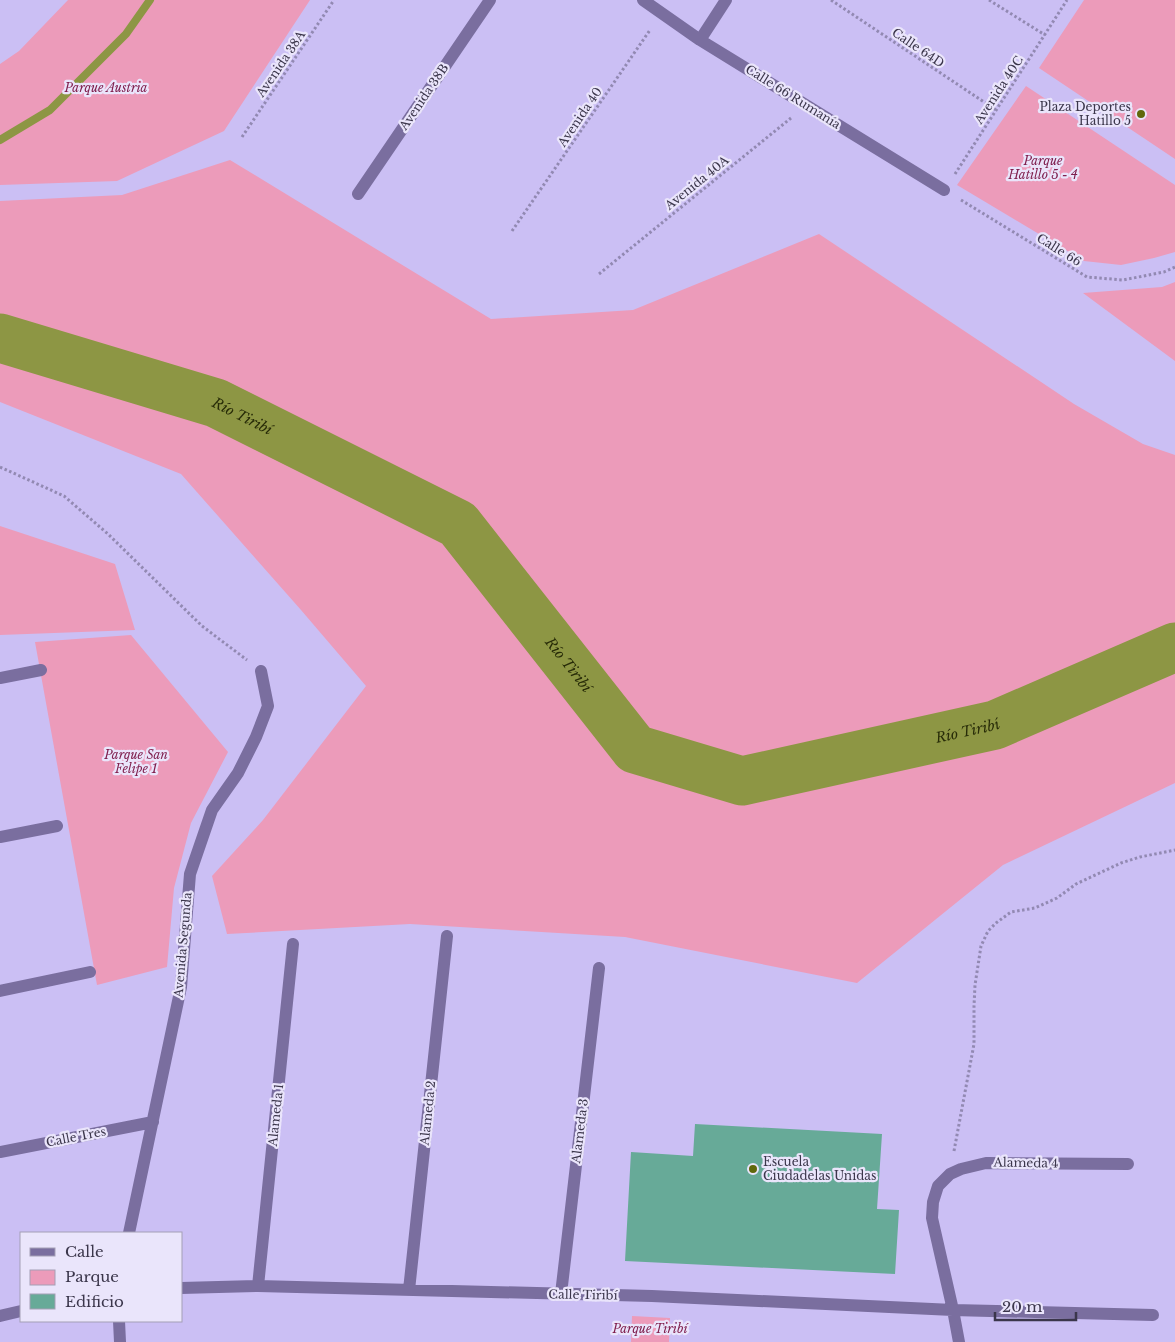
<svg xmlns="http://www.w3.org/2000/svg" width="1175" height="1342" font-family="'Libre Baskerville',serif">
  <style>
    .green { fill: #ec9bba }
    .lines { fill: none; stroke-linecap: round; stroke-linejoin: round }
    .stream { stroke: #8d9644; stroke-width: 8 }
    .river { stroke: #8d9644; stroke-width: 49 }
    .building { fill: #67aa98 }
    .path { stroke: #9289b2; stroke-width: 3; stroke-dasharray: 2.5 2.5; stroke-linecap: butt }
    .minor { stroke: #7a6e9f; stroke-width: 12 }
    .poi-dot { fill: #60680b; stroke: #eae5fb; stroke-width: 2 }
    .labels { text-anchor: middle; stroke-width: 4.5; stroke-linejoin: round; paint-order: stroke }
    .street-label { font-size: 12px; fill: #3b364b; stroke: #eae5fb }
    .park-label { font-size: 12px; font-style: italic; fill: #80204f; stroke: #eae5fb }
    .poi-label { font-size: 12px; fill: #3b364b; stroke: #eae5fb; text-anchor: end }
    .water-label { font-size: 14px; font-style: italic; fill: #282c08; stroke: #eae5fb }
  </style>
  <rect width="100%" height="100%" fill="#cbbff4"/>
  <path class="green" d="M68,0h242l-86,131 -107,50 -117,4v-121l19,-13z
    M1084,0h91v159l-136,-91z
    M1026,86l149,99v67l-21,6 -33,7 -37,-4 -127,-76z
    M230,160l261,159 142,-9 186,-76 255,170 69,40 32,11v328l-172,82 -146,118 -232,-46 -215,-13 -183,10 -15,-58 51,-56 103,-134 -65,-76 -120,-136 -181,-72v-201l122,-6z
    M1175,282v79l-92,-68 79,-6z
    M0,526l115,38 20,66 -135,5z
    M131,635l97,117 -37,71 -17,65 -7,79 -70,18 -62,-343z
    M632,1316l38,2 -1,24h-38z"/>
  <g class="lines">
    <path class="stream" d="M0,140l50,-30 76,-76 24,-34"/>
    <path class="river" id="s1" d="M0,338l216,65 242,121 177,225 107,32 253,-56 180,-78"/>
  </g>
  <path class="building" d="M695,1124l187,10 -5,75 22,1 -4,64 -270,-13 6,-109 62,4z"/>
  <g class="lines">
    <path class="path" d="M831,0l165,110
      M989,0l56,35
      M242,137l92,-137
      M955,174l112,-174
      M961,200l126,77 36,3 41,-8 11,-5
      M512,231l138,-201
      M599,274l192,-156
      M0,467l64,29 44,38 94,92 45,34
      M954,1151l20,-107v-38l1,-21 6,-39 7,-15 8,-8 15,-11 24,-4 22,-10 19,-14 45,-21 19,-6 35,-7"/>
    <path class="minor" d="M643,0l57,40 244,150
      M700,40l26,-40
      M358,194l132,-194
      M0,678l41,-8
      M0,837l57,-11
      M0,991l90,-19
      M0,1152l153,-30
      M1128,1164l-142,-1 -25,6 -11,5 -12,12 -5,16 -1,16 21,92 200,5
      M129,1233l52,-246 9,-113 22,-64 26,-37 18,-36 12,-31 -7,-35
      M258,1286l35,-342
      M181,1288l77,-2 394,10 301,14 6,32
      M409,1290l38,-354
      M561,1294l38,-326
      M0,1316l21,-5
      M119,1321l1,21"/>
  </g>
  <g class="poi-dot">
    <circle cx="1141" cy="114" r="5"/>
    <circle cx="753" cy="1169" r="5"/>
  </g>
  <g class="labels">
    <g class="street-label">
      <text transform="translate(918 48) rotate(34)" y="4">Calle 64D</text>
      <text transform="translate(281 64) rotate(-56)" y="4">Avenida 38A</text>
      <text transform="translate(999 90) rotate(-57)" y="4">Avenida 40C</text>
      <text transform="translate(424 97) rotate(-56)" y="4">Avenida 38B</text>
      <text transform="translate(793 97) rotate(32)" y="4">Calle 66 Rumanía</text>
      <text transform="translate(580 117) rotate(-56)" y="4">Avenida 40</text>
      <text transform="translate(697 183) rotate(-39)" y="4">Avenida 40A</text>
      <text transform="translate(1059 250) rotate(32)" y="4">Calle 66</text>
      <text transform="translate(183 945) rotate(-85)" y="4">Avenida Segunda</text>
      <text transform="translate(428 1113) rotate(-84)" y="4">Alameda 2</text>
      <text transform="translate(276 1115) rotate(-84)" y="4">Alameda 1</text>
      <text transform="translate(580 1131) rotate(-83)" y="4">Alameda 3</text>
      <text transform="translate(76 1137) rotate(-11)" y="4">Calle Tres</text>
      <text transform="translate(1026 1163) rotate(1)" y="4">Alameda 4</text>
      <text transform="translate(583 1295) rotate(1)" y="4">Calle Tiribí</text>
    </g>
    <g class="park-label">
      <text x="106" y="92">Parque Austria</text>
      <text x="1043" y="165">Parque<tspan x="1043" dy="14">Hatillo 5 - 4</tspan></text>
      <text x="136" y="759">Parque San<tspan x="136" dy="14">Felipe 1</tspan></text>
      <text x="650" y="1333">Parque Tiribí</text>
    </g>
    <g class="poi-label">
      <text x="1131" y="111">Plaza Deportes<tspan x="1131" dy="14">Hatillo 5</tspan></text>
      <text x="763" y="1166" text-anchor="start">Escuela<tspan x="763" dy="14">Ciudadelas Unidas</tspan></text>
    </g>
    <g class="water-label">
      <text dy="5" stroke="none"><textPath href="#s1" startOffset="255">Río Tiribí</textPath></text>
      <text dy="5" stroke="none"><textPath href="#s1" startOffset="675">Río Tiribí</textPath></text>
      <text dy="5" stroke="none"><textPath href="#s1" startOffset="1125">Río Tiribí</textPath></text>
    </g>
  </g>
  <rect x="20" y="1232" width="162" height="90" fill="#eae5fb" stroke="#a49fb5"/>
  <rect x="30" y="1248" width="25" height="8" fill="#7a6e9f" stroke="#a49fb5"/>
  <text x="65" y="1257" font-size="15" fill="#3b364b">Calle</text>
  <rect x="30" y="1270" width="25" height="15" fill="#ec9bba" stroke="#a49fb5"/>
  <text x="65" y="1282" font-size="15" fill="#3b364b">Parque</text>
  <rect x="30" y="1294" width="25" height="15" fill="#67aa98" stroke="#a49fb5"/>
  <text x="65" y="1307" font-size="15" fill="#3b364b">Edificio</text>
  <path d="M995 1312v8h81v-8" fill="none" stroke="#3b364b" stroke-width="2.5"/>
  <text x="1002" y="1312" font-size="15" fill="#3b364b" stroke="#eae5fb" stroke-width="4" paint-order="stroke">20 m</text>
</svg>
